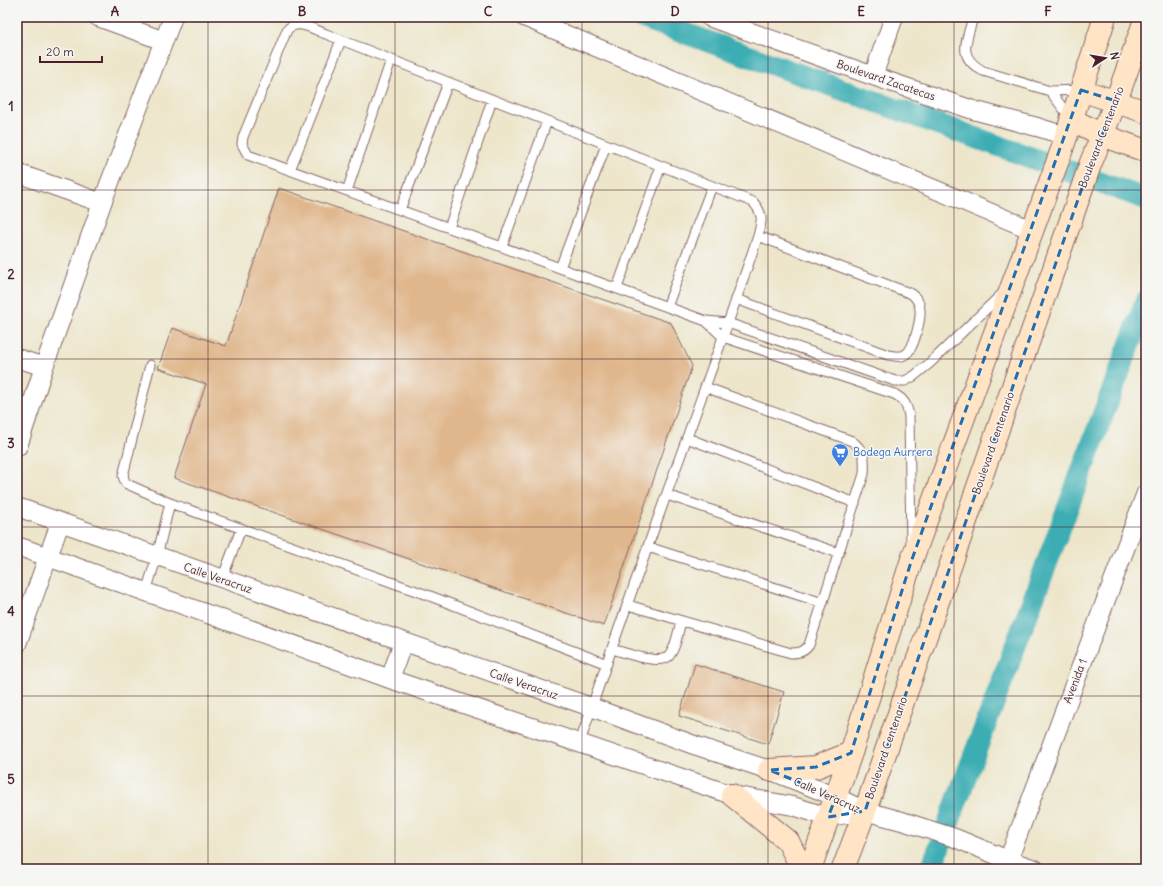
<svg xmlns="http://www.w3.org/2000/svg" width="1163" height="886" font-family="Delius,sans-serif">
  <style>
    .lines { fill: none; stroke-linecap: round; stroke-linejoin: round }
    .canal { stroke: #3badb3; stroke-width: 22 }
    .building { fill: #e0b78d }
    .lane-casing { stroke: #836563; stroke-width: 11 }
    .street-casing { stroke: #836563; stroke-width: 20 }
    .secondary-casing { stroke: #836563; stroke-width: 24 }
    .lane { stroke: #fff; stroke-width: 9 }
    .street { stroke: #fff; stroke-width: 18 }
    .secondary { stroke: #ffe4c6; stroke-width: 22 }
    .marked { fill: none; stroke: #1f6fb2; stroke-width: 3; stroke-dasharray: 8 5; stroke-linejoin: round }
    .grid { fill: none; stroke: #4a1f2b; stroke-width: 1; stroke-opacity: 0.55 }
    .labels { text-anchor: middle; stroke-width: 3; stroke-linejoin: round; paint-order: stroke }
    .street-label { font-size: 11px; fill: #4a1f2b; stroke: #f6f6f2 }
    .shop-label { font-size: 11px; fill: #366cbe; stroke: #f6f6f2; text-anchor: start }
    .neatline { fill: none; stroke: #4a1f2b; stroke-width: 1.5 }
    .grid-label { font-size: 13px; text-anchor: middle; font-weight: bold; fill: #4a1f2b }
  </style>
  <rect width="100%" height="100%" fill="#f6f6f2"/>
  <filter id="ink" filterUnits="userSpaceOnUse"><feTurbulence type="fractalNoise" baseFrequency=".025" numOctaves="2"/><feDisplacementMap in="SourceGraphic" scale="8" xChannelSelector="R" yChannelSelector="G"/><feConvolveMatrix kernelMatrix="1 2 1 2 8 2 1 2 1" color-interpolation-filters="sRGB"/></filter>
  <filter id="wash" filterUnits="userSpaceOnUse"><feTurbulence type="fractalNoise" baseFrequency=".012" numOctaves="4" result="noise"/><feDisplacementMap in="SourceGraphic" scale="16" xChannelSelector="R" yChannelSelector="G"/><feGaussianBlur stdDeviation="0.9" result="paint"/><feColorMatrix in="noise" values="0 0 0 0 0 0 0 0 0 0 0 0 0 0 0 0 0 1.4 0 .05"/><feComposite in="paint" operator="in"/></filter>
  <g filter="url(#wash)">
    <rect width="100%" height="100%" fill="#ede6cb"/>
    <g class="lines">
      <path class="canal" d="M640,17l506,182
        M931,869l215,-568"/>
    </g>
    <g id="blocks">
      <path class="building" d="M279,188l392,135 21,43 -88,260 -430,-148 32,-94 -48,-16 14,-40 54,18z
        M695,664l89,28 -16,52 -89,-28z"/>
    </g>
  </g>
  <g filter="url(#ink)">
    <use href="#blocks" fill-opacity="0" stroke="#836563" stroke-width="1"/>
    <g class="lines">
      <g class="lane-casing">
        <path id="lane" d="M973,17c-6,25 -17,39 10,54l67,20 31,-1
          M1050,91l21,28
          M290,170l51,-130
          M347,191l44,-131
          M400,210l48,-127
          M449,228l43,-128
          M502,247l45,-126
          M560,268l46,-123
          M617,288l44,-122
          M736,299l152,56c6,1 13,3 18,-1 8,-5 15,-35 14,-44 0,-7 -3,-11 -8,-16l-154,-58
          M667,307l45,-121
          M706,321l17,16 171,57c10,5 13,11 15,22l2,126
          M150,365l-27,111 2,6 2,2 43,19 260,93 177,68
          M687,438l168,65
          M667,495l172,58
          M648,547l175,56
          M222,579l19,-50
          M146,592l11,-36 13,-53
          M628,605l163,48c8,0 13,-1 18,-8l55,-171c1,-15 1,-23 -12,-33l-147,-54
          M612,649c12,3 47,17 57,7 7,-8 9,-24 12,-35
          M580,742c45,-136 95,-270 143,-405l5,-14 30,-87c4,-15 6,-22 -5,-34l-427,-168c-11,-4 -29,-16 -39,-4l-44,107 -1,7 6,11 458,166 22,2 167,58h10l9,-5 16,-13 74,-71"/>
      </g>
      <g class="street-casing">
        <path id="street" d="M98,17l66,24
          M524,17l508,213
          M709,17l164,59 100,34 64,17 29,9
          M873,76l21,-59
          M17,173l85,30
          M17,358l27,9 58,-164 71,-186
          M18,446l26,-79
          M17,507l574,200 103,38 75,25 67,27 29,14 37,10 53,17 53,22 27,9
          M17,546l373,133 342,116 61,11 35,11 37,-6
          M17,644l43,-121
          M390,679l13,-37
          M1005,869l141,-376"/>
      </g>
      <g class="secondary-casing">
        <path id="secondary" d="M1081,90l65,22
          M1071,119l31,16 44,16
          M769,770l47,-3 35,-14
          M732,795l56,46 14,28
          M810,869l41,-116 60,-191 150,-410 44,-135
          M843,869l22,-58 225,-646 26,-64 30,-84"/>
      </g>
      <use href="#lane" class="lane"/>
      <use href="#street" class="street"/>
      <use href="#secondary" class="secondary"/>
    </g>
  </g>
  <path class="marked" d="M1081,90l35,11 -26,64 -225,646 -37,6 8,-20 -67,-27 47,-3 35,-14 60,-191z"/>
  <path class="grid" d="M208,17v852M395,17v852M582,17v852M768,17v852M954,17v852M17,190h1129M17,359h1129M17,527h1129M17,696h1129"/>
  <defs>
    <g id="supermarket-pin" transform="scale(0.9)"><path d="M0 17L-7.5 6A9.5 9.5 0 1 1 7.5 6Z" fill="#3f7fe0" stroke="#f6f6f2"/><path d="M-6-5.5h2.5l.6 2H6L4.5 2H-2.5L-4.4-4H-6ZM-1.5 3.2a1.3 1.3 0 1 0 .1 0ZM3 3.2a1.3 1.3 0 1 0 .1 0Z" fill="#fff"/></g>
  </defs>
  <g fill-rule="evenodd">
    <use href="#supermarket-pin" x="840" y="452"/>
  </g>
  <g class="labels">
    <g class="street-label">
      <text transform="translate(886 80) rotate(19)" y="4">Boulevard Zacatecas</text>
      <text transform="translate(1101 137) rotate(-69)" y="4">Boulevard Centenario</text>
      <text transform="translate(993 443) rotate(-71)" y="4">Boulevard Centenario</text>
      <text transform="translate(218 578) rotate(19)" y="4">Calle Veracruz</text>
      <text transform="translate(1075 681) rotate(-69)" y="4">Avenida 1</text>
      <text transform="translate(524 684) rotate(19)" y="4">Calle Veracruz</text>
      <text transform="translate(886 748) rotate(-71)" y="4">Boulevard Centenario</text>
      <text transform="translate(827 795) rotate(24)" y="4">Calle Veracruz</text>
    </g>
    <g class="shop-label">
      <text x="853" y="456">Bodega Aurrera</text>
    </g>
  </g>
  <rect width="1163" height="886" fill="none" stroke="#f6f6f2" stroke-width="44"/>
  <g transform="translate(1105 58) rotate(78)" stroke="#f6f6f2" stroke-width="3" paint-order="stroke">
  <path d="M0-3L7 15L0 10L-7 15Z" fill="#4a1f2b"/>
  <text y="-6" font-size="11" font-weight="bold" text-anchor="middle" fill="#4a1f2b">N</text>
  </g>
  <path d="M40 56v6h62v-6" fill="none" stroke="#4a1f2b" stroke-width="2"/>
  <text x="46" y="56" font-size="12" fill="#4a1f2b" stroke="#f6f6f2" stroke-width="3" paint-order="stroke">20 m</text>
  <rect x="22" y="22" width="1119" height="842" class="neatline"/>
  <g class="grid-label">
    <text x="115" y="16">A</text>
    <text x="302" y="16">B</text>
    <text x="488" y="16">C</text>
    <text x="675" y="16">D</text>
    <text x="861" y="16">E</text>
    <text x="1048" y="16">F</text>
    <text x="11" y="111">1</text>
    <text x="11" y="279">2</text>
    <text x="11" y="448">3</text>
    <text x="11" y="616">4</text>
    <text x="11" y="784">5</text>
  </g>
</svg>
